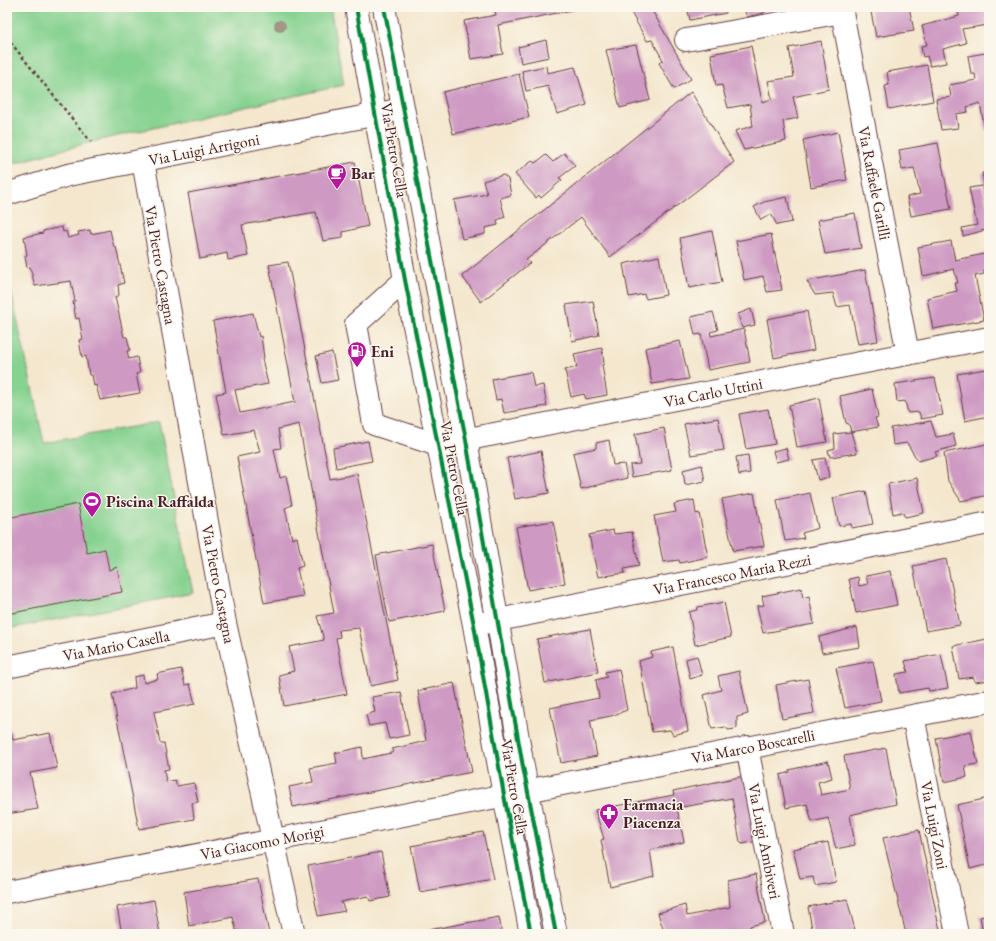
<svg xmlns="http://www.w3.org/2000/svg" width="996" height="941" font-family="'EB Garamond',serif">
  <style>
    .green { fill: #86d290; stroke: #68785e }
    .building { fill: #ce99c3 }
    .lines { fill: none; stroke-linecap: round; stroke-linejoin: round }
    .minor-casing { stroke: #643d43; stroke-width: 24 }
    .major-casing { stroke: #643d43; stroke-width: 24 }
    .path { stroke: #643d43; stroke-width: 2.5; stroke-dasharray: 3 3; stroke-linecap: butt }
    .minor { stroke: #fff; stroke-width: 22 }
    .major { stroke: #fff; stroke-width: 22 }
    .cycleway-casing { stroke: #fbf7ec; stroke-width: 6 }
    .cycleway { stroke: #00873e; stroke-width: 4 }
    .tree { fill: #a09785 }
    .labels { text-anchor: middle; stroke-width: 3; stroke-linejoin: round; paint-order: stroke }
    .street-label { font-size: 16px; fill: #4a1f2b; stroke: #fbf7ec }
    .poi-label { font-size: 16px; font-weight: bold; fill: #4a1f2b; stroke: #fbf7ec; text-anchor: start }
  </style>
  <rect width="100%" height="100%" fill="#fbf7ec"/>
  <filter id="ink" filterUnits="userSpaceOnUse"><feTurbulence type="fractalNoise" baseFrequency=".025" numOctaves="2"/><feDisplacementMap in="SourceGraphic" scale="8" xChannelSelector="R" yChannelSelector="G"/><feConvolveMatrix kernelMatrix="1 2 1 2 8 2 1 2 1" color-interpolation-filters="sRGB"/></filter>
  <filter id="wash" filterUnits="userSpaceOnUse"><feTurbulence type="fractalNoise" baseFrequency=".012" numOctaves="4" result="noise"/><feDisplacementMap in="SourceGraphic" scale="16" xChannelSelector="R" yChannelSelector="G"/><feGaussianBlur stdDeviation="0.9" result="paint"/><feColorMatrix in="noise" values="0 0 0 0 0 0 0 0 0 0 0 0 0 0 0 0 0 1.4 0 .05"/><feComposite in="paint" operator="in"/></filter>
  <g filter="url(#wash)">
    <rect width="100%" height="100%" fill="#f4e7ce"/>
    <path class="green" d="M7,7h323l14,78 -253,57 -84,23z
      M7,272l37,171 115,-21 34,171 -186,36z"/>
    <g id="blocks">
      <path class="building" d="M460,7h19v1l-19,3z
        M517,7l65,1 -84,17 5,29 -32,5 -7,-38 32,-6 -1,-4z
        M628,7h22l41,72 -17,10 -15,-26 4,-3 -11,-20 -5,1z
        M687,7h38l1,6 -36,7z
        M743,7h19l2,6 -17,4z
        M870,7h39l5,24 -38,6z
        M957,7h32v10h-4l3,8 -26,4 4,14 -23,6 3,14 -16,3 -3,-10 -4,1 -2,-11 6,-1 -5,-19 37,-10z
        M546,40l3,17 -28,6 -3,-16z
        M821,41l8,48 -36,8 5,21 -15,3 3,20 -42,9 -9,-19 18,-5 -3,-22 -22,4 -6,-23 -6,1 -5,-32 40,-8 11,56 10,-3 -4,-18 26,-4 -5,-29z
        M636,45l14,55 -30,8 -14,-58z
        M985,53l3,9 1,-1v68l-4,1 -5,-27 -13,4 1,5 -12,2 2,14 -17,2 -5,-31 15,-2 -2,-12 27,-5 -1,-6h-4l-3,-18z
        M927,65l6,36 -44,8 -4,-23 4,-1 -2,-13z
        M546,66l1,7 28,-6 12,38 -30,9 -9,-28 -22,5 -4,-20z
        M519,74l10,43 -76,17 -10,-42z
        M691,92l43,70 -124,95 -29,-40 -55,43 4,3 -49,39 -19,-26z
        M838,132l9,48 -36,7 -8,-47z
        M938,143l13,66 -40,7 -4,-19 13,-3 -6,-26 -12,2 -3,-20z
        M564,153l11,13 -16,12 3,2 -21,18 -2,-3 -3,3 -21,-24 17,-13 3,2 11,-8 7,7z
        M355,162l13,64 -25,6v6l-20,3 -7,-29 -74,13 6,31 -20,4 -1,-7 -27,6 -12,-66z
        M989,171v34h-1l-6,-32z
        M503,175l5,4 3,16 -11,3 5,19 -8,3 1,5 -13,3v6l-23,5 -8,-39 33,-6 -4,-13z
        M982,186l7,27v16l-26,7 -1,-8 15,-3 -8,-37z
        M787,197l5,25 -15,3 -6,-11 -10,6 -7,-13 10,-5z
        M855,213l6,35 -36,6 -7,-34z
        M62,227l1,5 3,-1 2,7 11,-3 -1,-3 12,-2 1,4 19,-4 4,18 2,-1 8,36 -6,2 1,10 -4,2 9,40h3l3,13 -3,1 2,8 8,-2 3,16 -4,1 4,19 -40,7 -4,-15 -2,1 -2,-11h-3l-3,-19 -4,1 -3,-17 4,-1 -4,-21 -3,1 -3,-17 2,-1 -4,-20 -36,5 -5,-19 -3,1 -2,-12 2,-1 -3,-18 19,-4v-2z
        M712,231l10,51 -33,6 -9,-50z
        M771,234l11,56 -15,2 -4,-16 -19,4 -8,-39z
        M951,241l4,19 34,-7v16l-5,1v4l-9,2 9,44 -51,9 -6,-31 30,-7 -2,-8h3l-4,-14 -31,7 -5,-29z
        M659,256l7,39 -20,4 -2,-5 -15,3 -6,-33z
        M288,262l42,217 27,-5 41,206 -27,6 -12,-58 -20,2 1,7 -4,1 11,56 -63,12 -5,-31 15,-4 -5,-24 35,-7 -7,-24 17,-3 -35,-189 -21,5 3,19 -7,1 6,29 6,-2 6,29 -7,3 7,31 5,-2 6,29 -6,2 6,28 -39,7 -27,-146 23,-5 -6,-22 -30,5 -8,-41 10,-2 -13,-71 40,-8 6,24 2,-1 3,22 -2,1 6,25 -33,6 5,23 55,-11 -26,-137z
        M865,270l13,71 -20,3 -8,-39 -13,2 -4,-14 -18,2 -8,-14z
        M593,301l6,34 -27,6 -6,-36z
        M751,309l4,16 -13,3 -4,-14z
        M807,311l7,39 -40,8 -7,-39z
        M713,312l5,18 -8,2 1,4 33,-7 6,33 -42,8 -7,-36 -6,1 -4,-18z
        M680,341l9,38 -37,5 -7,-36z
        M602,348l2,16 -2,1 5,30 -21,4 -2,-5 -13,3 -6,-27 12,-3 -3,-13z
        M332,352l6,28 -16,3 -6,-27z
        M986,369l3,16v31l-24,5 -8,-47z
        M531,372l3,15 9,-2 4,21 -43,7 -3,-14 -5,1 -4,-21z
        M935,378l8,37 -22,4 -2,-7 -11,1 -3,-12 -8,1 -2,-18z
        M872,389l6,28 -3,1 3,9 -27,5 -2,-8 -3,-1 -6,-27z
        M819,398l8,44 -30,5 -8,-42z
        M768,409l7,35 -29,5 -7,-35z
        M718,418l6,32 -33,5 -7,-31z
        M931,421l5,16 17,-3 3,12 -21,6 2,4 -19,5 -11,-18 -14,2 -2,-17z
        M664,428l8,42 -40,7 -2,-12 10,-1 -5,-30z
        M851,432l6,21 -27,4 -2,-7 7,-2 -1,-14z
        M609,440l4,25 11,-1 3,14 -46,11 -8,-36 23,-5v-5z
        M368,441l4,20 -36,7 -3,-20z
        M987,444l2,9v42l-28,6 -13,-20 -4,-28z
        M786,448l3,11 -13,3 -3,-11z
        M541,451l8,42 -34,6 -8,-41z
        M748,455l2,18 -11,2 -3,-18z
        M825,458l4,19 -11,3 -5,-20z
        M702,465l3,16 -20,4 -2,-15z
        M917,478l7,35 -19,4 -3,-5 -9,2 -5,-30z
        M866,491l7,33 -21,4 -1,-4 -12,2 -6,-28z
        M754,493l10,53 -31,5 -11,-52z
        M810,493l8,35 -16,5 2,5 -19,3 -8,-41z
        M694,500l2,14 3,-1 9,44 -28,6 -1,-3 -16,2 -9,-46 22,-4 -2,-8z
        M78,504l9,49 18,-4 4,21 8,-3 5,25 -115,22v-96z
        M553,521l12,62 -37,7 -12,-63z
        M613,530l1,4 18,-2 7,34 -15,3 1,4 -27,4 -9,-42z
        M432,544l13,67 -56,11 -13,-67z
        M946,559l14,66 -34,6 -13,-65z
        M890,571l7,34 -41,8 -7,-34 9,-2 1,9 9,-2 -2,-8z
        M801,588l2,10 6,-2 5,28 -51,9 -6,-27 7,-1 -2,-9z
        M724,602l7,35 -36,8 -6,-33 8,-2 1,-3z
        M857,627l3,20 -38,6 -3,-16z
        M590,629l8,43 -53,11 -8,-44z
        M987,639l2,11v30l-14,2 -2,-5 -14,2 -6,-33z
        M673,647l15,84 -15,4 -3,-5 -18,2 -13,-71 13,-4 -1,-5z
        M941,654l7,34 -19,3 -1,-3 -29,5 -3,-19 12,-2 -3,-11z
        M697,656l5,19 -12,4 -4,-20z
        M873,661l8,40 -36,7 -9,-40z
        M181,669l4,16 5,-1 5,20 -41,8 6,31h4l5,26 -5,1 2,12 9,-2 2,6 17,-3 4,19 -6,1 2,16 -55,10 -27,-135 23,-6 -1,-11 9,-2 1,8 14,-4 -1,-5z
        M619,669l8,41 -16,6 -21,4 7,36 -36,7 -11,-55 49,-10 -3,-18 11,-3 -2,-5z
        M739,671l9,43 -11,3v10l-2,2 -7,1 -2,-3 -14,2 -8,-34 17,-5 -3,-14z
        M808,679l6,34 -32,6 -6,-34z
        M454,683l18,89 -179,35 -4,-20 24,-5 -3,-14 27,-5 -2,-10 27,-6 1,12 28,-6 2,-1 -1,-3 34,-8 -8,-50z
        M401,692l8,43 -20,4 -4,-16 -16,3 -3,-11 9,-3 -3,-15z
        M11,731l2,9 37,-7 7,35 -27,5 8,36 -31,5v-82z
        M971,731l7,33 -13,2 2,11 -23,5 -8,-44z
        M886,748l10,56 -46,11 5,30 -19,4 -8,-31 -16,4 -5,-18 -21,4 -6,-33 10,-3 -1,-2 39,-9 4,17 -14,4 3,13 29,-6 -6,-33z
        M749,775l9,66 -16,3 -2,-2 -8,-44 -55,10 7,34 -34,8 4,26 -44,11 -9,-47 3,-1 -9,-29 79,-15 -1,-4z
        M989,798v66l-19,5 -13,-64z
        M919,830l18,87 4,17h-35l-23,-96z
        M483,832l10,47 -73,13 -9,-46z
        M828,842l8,40 -21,4 -2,-9 -13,2 -7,-30z
        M381,852l9,45 -20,4 -2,-5 -27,6 4,9 -27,5 -10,-50z
        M756,874l9,48 -15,4 1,8h-93l6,-2 -6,-19 27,-8 2,11 43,-9 -2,-27z
        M258,879l11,55h-32l-4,-17 -44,9 -5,-34z
        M847,899l9,35h-43l-5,-27z
        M154,900l6,34h-38l-5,-27z
        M989,915v19h-6l-3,-17z
        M499,917l3,17h-74v-4z"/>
    </g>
  </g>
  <g filter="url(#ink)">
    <use href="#blocks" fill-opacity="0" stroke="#643d43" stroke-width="1"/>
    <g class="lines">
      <g class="minor-casing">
        <path id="minor" d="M841,7l67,347
          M686,40l156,-28
          M143,161l82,462 69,311
          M7,194l61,-19 335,-66
          M405,280l-49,44 18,100 64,21 551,-107
          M478,624l511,-101
          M7,667l218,-44
          M913,716l44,218
          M747,747l36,187
          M7,892l982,-191"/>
      </g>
      <g class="major-casing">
        <path id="major" d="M356,7l49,273 69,345 30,170 27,139
          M384,7l82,433 57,327 33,167"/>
      </g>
      <path class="path" d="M7,38l84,104"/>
      <use href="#minor" class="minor"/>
      <use href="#major" class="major"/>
      <g class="cycleway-casing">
        <path id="cycleway" d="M356,7l49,273 69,345 30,170 27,139
          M384,7l82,433 57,327 33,167"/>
      </g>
      <use href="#cycleway" class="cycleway"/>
    </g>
    <circle class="tree" cx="280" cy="26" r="6"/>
  </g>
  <defs>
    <g id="cafe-pin" transform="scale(1)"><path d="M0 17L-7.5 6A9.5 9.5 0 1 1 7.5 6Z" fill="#b5179e" stroke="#fbf7ec"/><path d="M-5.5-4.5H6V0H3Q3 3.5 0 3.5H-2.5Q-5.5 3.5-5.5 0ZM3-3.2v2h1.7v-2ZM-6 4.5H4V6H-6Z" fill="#fff"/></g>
    <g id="fuel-pin" transform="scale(1)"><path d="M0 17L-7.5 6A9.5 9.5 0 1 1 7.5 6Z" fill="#b5179e" stroke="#fbf7ec"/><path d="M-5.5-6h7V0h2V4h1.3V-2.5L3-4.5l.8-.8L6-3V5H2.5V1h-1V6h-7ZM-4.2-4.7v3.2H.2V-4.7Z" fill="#fff"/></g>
    <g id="stadium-pin" transform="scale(1)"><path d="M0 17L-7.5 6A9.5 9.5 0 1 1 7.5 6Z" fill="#b5179e" stroke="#fbf7ec"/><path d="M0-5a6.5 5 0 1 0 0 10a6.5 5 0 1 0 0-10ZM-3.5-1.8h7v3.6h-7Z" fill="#fff"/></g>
    <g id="pharmacy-pin" transform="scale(1)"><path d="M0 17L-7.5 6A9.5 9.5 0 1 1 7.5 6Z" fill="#b5179e" stroke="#fbf7ec"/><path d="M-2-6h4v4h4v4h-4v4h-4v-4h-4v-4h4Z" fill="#fff"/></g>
  </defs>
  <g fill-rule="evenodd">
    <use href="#cafe-pin" x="337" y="173"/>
    <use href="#fuel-pin" x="357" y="351"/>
    <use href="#stadium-pin" x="92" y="501"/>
    <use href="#pharmacy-pin" x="609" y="813"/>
  </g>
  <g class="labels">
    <g class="street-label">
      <text transform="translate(204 149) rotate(-11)" y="6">Via Luigi Arrigoni</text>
      <text transform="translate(395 150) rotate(80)" y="6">Via Pietro Cella</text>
      <text transform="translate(875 183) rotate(79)" y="6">Via Raffaele Garilli</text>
      <text transform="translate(161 265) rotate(80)" y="6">Via Pietro Castagna</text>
      <text transform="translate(713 392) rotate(-11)" y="6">Via Carlo Uttini</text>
      <text transform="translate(455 468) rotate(79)" y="6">Via Pietro Cella</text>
      <text transform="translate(732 574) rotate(-11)" y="6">Via Francesco Maria Rezzi</text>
      <text transform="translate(219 584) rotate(79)" y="6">Via Pietro Castagna</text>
      <text transform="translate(116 645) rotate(-11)" y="6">Via Mario Casella</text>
      <text transform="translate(753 746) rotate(-11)" y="6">Via Marco Boscarelli</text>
      <text transform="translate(515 787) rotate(80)" y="6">Via Pietro Cella</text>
      <text transform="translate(935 825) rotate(79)" y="6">Via Luigi Zoni</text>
      <text transform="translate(765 841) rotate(79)" y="6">Via Luigi Ambiveri</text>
      <text transform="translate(262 842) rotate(-11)" y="6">Via Giacomo Morigi</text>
    </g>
    <g class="poi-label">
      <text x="351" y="179">Bar</text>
      <text x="371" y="357">Eni</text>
      <text x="106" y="507">Piscina Raffalda</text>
      <text x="623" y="810">Farmacia<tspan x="623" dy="18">Piacenza</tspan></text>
    </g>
  </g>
  <rect width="996" height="941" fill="none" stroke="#fbf7ec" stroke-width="24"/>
</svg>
